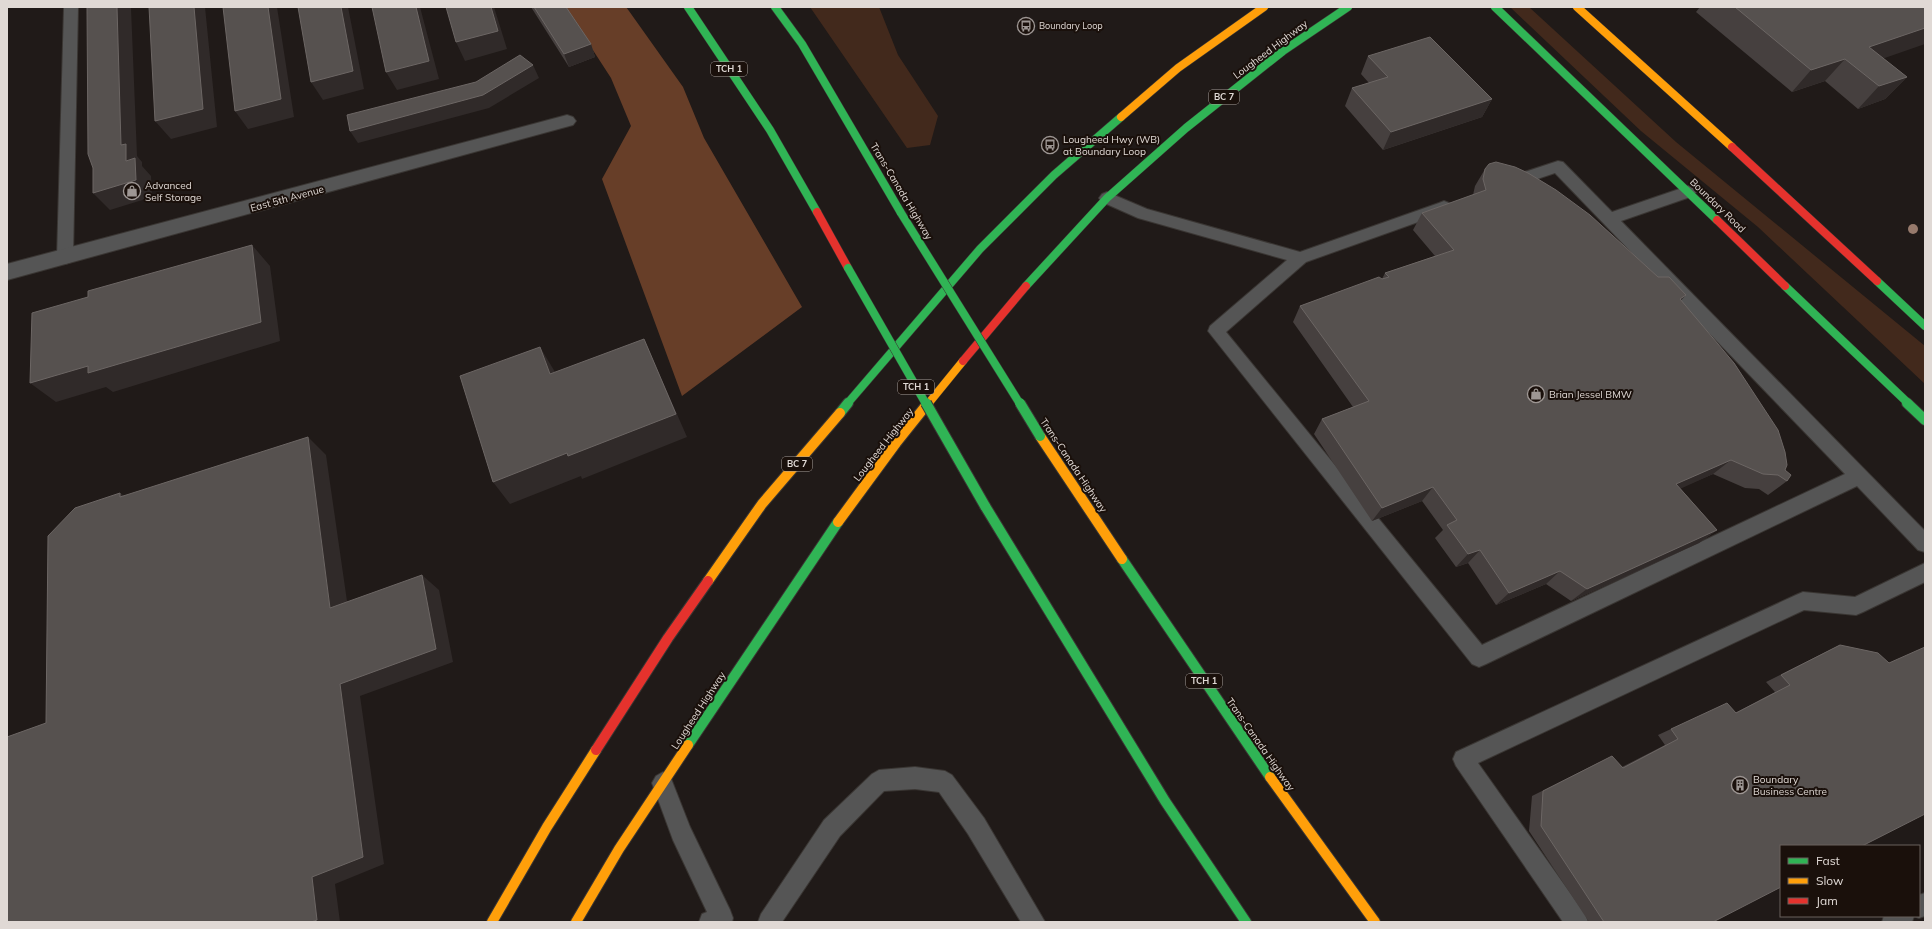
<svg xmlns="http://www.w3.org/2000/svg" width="1932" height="929" font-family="Mulish,sans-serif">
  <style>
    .green { fill: #42291c }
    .forest { fill: #673e28 }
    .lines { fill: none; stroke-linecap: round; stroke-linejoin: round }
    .lane-casing { stroke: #3a3633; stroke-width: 2 }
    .street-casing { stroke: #3a3633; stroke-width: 2 }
    .fast-far1-casing { stroke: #3a3633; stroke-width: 9 }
    .fast-casing { stroke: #3a3633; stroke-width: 12 }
    .slow-far1-casing { stroke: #3a3633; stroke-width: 9 }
    .slow-casing { stroke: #3a3633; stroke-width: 12 }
    .jam-far1-casing { stroke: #3a3633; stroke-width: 9 }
    .jam-casing { stroke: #3a3633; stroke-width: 12 }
    .lane { fill: #555; fill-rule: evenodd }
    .street { fill: #555; fill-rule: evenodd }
    .fast-far1 { stroke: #30b455; stroke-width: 8 }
    .fast { stroke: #30b455; stroke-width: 10 }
    .slow-far1 { stroke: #ff9f0a; stroke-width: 8 }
    .slow { stroke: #ff9f0a; stroke-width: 10 }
    .jam-far1 { stroke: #e5322d; stroke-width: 8 }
    .jam { stroke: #e5322d; stroke-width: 10 }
    .fast-bridge-far1-casing { stroke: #3a3633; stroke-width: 9; stroke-linecap: butt }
    .fast-bridge-casing { stroke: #3a3633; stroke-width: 12; stroke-linecap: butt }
    .fast-bridge-far1 { stroke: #30b455; stroke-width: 8 }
    .fast-bridge { stroke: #30b455; stroke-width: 10 }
    .tree { fill: #977a6c }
    .wall { fill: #46403f }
    .shaded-wall { fill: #302a29 }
    .building { fill: #56514f; stroke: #6c6664 }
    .labels { text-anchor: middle; stroke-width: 4; stroke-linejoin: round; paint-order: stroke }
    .far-poi-label { font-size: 9px; fill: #e0d9d5; stroke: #1a100b; text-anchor: start }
    .shield { fill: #1a100b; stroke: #a59d98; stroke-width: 1 }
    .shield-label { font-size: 9px; font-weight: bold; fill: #e0d9d5 }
    .street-label { font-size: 10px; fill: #e0d9d5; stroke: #1a100b }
    .poi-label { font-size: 10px; fill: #e0d9d5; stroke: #1a100b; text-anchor: start }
  </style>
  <rect width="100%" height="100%" fill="#201a18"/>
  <path class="green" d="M810,7h69l19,48 40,61 -8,29 -23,3z
    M1510,7h19l147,135 249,204v38l-167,-157 -117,-96z"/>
  <path class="forest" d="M565,7h61l3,4 54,76 21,51 98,169 -120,89 -80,-217 29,-53 -20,-48z"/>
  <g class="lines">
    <g class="lane-casing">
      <path id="lane" d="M64,7h14l-5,251 -2,4 -6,2 -6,-2 -2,-4z
        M1558,161l5,1 49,50 76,-26 5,2 3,4 -3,4 -72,25 304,310v21l-7,-2 -61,-64 -371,178 -7,3 -7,-3 -264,-333 2,-5 77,-66 -149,-42 -36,-16 -3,-4 3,-4 5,-2 40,17 153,43 139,-49 5,-2 5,2 3,4 -3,4 -143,51 -80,70 256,313 363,-171 -290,-301 -47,16 -5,-2 -3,-4 3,-4z
        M1925,563v19l-62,30 -7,3 -52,-5 -326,153 107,151 3,8h-25l-107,-156 -3,-7 3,-7 340,-157 7,-3 52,5z
        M915,767l30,4 7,4 32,43 61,104h-24l-53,-88 -29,-42 -24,-3 -31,2 -44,45 -58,86h-24l3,-8 63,-94 48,-46 7,-4z
        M663,772l7,4 20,51 40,83 3,8 -1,4h-33l3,-8 5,-2 -34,-72 -21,-57 4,-7z
        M1925,893v23l-6,2 -5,-2 -2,6h-30l2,-6h35v-21z"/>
    </g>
    <g class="street-casing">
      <path id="street" d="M567,115l6,2 3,4 -3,4 -566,155v-16z"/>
    </g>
    <g class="fast-far1-casing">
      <path id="fast-far1" d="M688,7l82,123 47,82
        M775,7l27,37 99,169
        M1495,7l222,213
        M1877,281l48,45
        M1026,286l81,-88 79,-70 97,-77 65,-44
        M1785,286l124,118
        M847,404l133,-155 74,-74 67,-58"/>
    </g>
    <g class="fast-casing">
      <path id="fast" d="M1907,403l18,17
        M840,413l8,-10
        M985,506l180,295 81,121
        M1122,559l148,218
        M688,745l150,-223"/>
    </g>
    <g class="slow-far1-casing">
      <path id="slow-far1" d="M1577,7l155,140
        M1121,117l57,-49 86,-61
        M928,404l35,-43"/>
    </g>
    <g class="slow-casing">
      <path id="slow" d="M1040,436l82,123
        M838,522l58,-79 32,-40
        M708,581l54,-77 78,-91
        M1270,777l105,145
        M492,922l55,-95 49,-77
        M576,922l43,-73 69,-104"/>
    </g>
    <g class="jam-far1-casing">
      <path id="jam-far1" d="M1732,147l145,134
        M817,212l31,56
        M1717,220l68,66
        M963,361l63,-75"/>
    </g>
    <g class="jam-casing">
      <path id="jam" d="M596,750l72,-112 40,-57"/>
    </g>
    <use href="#lane" class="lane"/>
    <use href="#street" class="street"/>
    <use href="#fast-far1" class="fast-far1"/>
    <use href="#fast" class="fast"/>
    <use href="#slow-far1" class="slow-far1"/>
    <use href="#slow" class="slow"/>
    <use href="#jam-far1" class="jam-far1"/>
    <use href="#jam" class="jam"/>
    <g class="fast-bridge-far1-casing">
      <path id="fast-bridge-far1" d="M901,213l119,191
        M848,268l78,136"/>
    </g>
    <g class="fast-bridge-casing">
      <path id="fast-bridge" d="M926,403l59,103
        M1020,403l20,33"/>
    </g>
    <use href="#fast-bridge-far1" class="fast-bridge-far1"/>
    <use href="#fast-bridge" class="fast-bridge"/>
  </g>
  <circle class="tree" cx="1913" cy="229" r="5"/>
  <path class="wall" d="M531,7h35l25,37 4,13 -26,10z
    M1700,7h225l-42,51 24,19 -22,22 -27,10 -33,-28 -33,11 -96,-80z
    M1368,56l124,43 -10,18 -99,33 -38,-44 7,-18 17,-5 -8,-9z
    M1485,169l196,132 104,169 2,11 -19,14 -9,-6 -14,-1 -32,-14 -33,14 37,42 -18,13 -128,58 -25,-17 -50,21 -28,-42 -12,4 -21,-29 8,-8 -21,-29 -50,20 -58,-87 8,-15 31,-12 -60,-85 7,-16 82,-27 3,-6 50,-17 -22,-26 9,-17 51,-18 2,-9z
    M1840,645l-127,277h-124l-60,-91 3,-35 68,-34 22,5 43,-22 -7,-10 13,-6 64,-16 40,-21 -9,-10z"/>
  <path class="shaded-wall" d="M117,7h15l-1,1 6,148 5,6v4l9,10 1,21 -42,13 -17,-17 33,-32 -5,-16z
    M194,7h11l12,120 -46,12 -16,-18z
    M268,7h9l17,110 -46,12 -13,-18z
    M341,7h7l16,82 -41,11 -12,-18z
    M416,7h4l19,72 -42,11 -11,-18z
    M491,7h3l13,42 -42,12 -9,-19z
    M1925,28v16l-69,24 13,-21z
    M591,44l4,13 -26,10 -5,-13z
    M1845,59l-20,22 -33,11 19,-22z
    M533,65l6,13 -50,30 -131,35 -8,-12z
    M1907,77l-22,22 -27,10 21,-23z
    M1492,99l-10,18 -99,33 8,-18z
    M252,245l18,21 10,75 -167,51 -7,-5 -50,15 -26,-19z
    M1686,295l-15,16 9,-12z
    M644,339l43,98 -105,42 -1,-3 -71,28 -17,-22z
    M540,347l15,25 9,26 -14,-24z
    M308,437l18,18 24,167 -20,-14z
    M1731,460l-18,14 -53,24 16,-14z
    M1433,487l-11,14 -50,20 10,-13z
    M120,493l25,17 -25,-13z
    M1717,530l-18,13 -128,58 16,-12z
    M1480,550l-12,13 -12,4 12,-13z
    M1560,571l-14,13 -50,21 13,-12z
    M422,575l17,15 14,72 -93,34 24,168 -49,20 5,38h-29l1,-45 28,-193z"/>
  <path class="building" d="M87,7h30l4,138 5,-1v17l9,-3 1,22 -43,13v-25l-5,-14z
    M149,7h45l9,102 -48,12z
    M223,7h45l13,92 -46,12z
    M298,7h43l12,64 -42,11z
    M372,7h44l13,54 -43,11z
    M446,7h45l7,24 -42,11z
    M534,7h32l25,37 -27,10z
    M1735,7h190v21l-56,19 38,30 -28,9 -34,-27 -34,11z
    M1430,37l62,62 -101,33 -39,-44 36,-11 -20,-21z
    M520,55l13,10 -50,30 -133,36 -3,-16 129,-33z
    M1496,162l19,5 13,6 28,17 34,25 68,62h11l17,18 -6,4 54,64 44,67 7,22 2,13 -2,5 6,5 -4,6 -9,-6 -15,-1 -32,-14 -55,24 41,46 -130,59 -27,-18 -51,22 -29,-43 -12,4 -21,-29 10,-5 -24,-33 -51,21 -60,-89 47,-18 -69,-95 79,-29 3,2 7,-2 -4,-4 69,-23 -32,-37 64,-23 -3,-11 2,-10 4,-5z
    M252,245l9,77 -173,51v-7l-58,17 2,-70 56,-16v-6z
    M644,339l32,75 -108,42 -1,-3 -74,29 -33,-106 80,-29 10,27z
    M308,437l22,171 92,-33 14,74 -96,35 23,173 -51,20 5,43 -6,2h-304v-185l39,-14 2,-187 27,-28 45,-15v4z
    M1840,645l38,8 11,10 36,-16v167l-63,32h-81v41l-68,35h-109l-63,-96 2,-35 69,-35 11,12 55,-29 -7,-10 56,-26 9,10 54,-28 -9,-10z"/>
  <defs>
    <g id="bus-ring" transform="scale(0.9)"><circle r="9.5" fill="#1a100b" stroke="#9d9693" stroke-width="1.5"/><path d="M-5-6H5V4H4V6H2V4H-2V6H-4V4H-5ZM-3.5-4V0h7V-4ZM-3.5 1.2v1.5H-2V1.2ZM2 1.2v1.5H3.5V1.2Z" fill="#9d9693"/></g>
    <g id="shop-ring" transform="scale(0.9)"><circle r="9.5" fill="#1a100b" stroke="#9d9693" stroke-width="1.5"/><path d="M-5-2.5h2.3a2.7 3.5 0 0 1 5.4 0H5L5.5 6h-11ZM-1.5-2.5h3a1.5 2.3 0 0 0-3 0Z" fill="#9d9693"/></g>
    <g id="building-ring" transform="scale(0.9)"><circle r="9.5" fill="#1a100b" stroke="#9d9693" stroke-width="1.5"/><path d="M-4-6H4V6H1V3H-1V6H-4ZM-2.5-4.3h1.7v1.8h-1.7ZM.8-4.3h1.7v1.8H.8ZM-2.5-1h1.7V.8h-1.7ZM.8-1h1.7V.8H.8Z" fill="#9d9693"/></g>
  </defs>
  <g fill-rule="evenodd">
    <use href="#bus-ring" x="1026" y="26"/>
    <use href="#bus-ring" x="1050" y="145"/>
    <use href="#shop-ring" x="132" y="191"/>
    <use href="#shop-ring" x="1536" y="394"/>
    <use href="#building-ring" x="1740" y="785"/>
  </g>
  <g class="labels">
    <g class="far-poi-label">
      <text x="1039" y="29">Boundary Loop</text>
    </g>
    <g class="shield">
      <rect x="711" y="62" width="36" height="14" rx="3"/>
      <rect x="1209" y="90" width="30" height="14" rx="3"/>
      <rect x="898" y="380" width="36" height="14" rx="3"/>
      <rect x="782" y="457" width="30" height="14" rx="3"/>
      <rect x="1186" y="674" width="36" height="14" rx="3"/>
    </g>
    <g class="shield-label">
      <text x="729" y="72">TCH 1</text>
      <text x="1224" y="100">BC 7</text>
      <text x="916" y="390">TCH 1</text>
      <text x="797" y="467">BC 7</text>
      <text x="1204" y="684">TCH 1</text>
    </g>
    <g class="street-label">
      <text transform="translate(1270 49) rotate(-37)" y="4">Lougheed Highway</text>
      <text transform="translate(902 191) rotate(59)" y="4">Trans-Canada Highway</text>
      <text transform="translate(287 198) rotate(-15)" y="4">East 5th Avenue</text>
      <text transform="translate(1718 205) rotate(44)" y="4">Boundary Road</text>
      <text transform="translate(883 444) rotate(-52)" y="4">Lougheed Highway</text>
      <text transform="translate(1074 465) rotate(56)" y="4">Trans-Canada Highway</text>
      <text transform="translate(698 710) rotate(-57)" y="4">Lougheed Highway</text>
      <text transform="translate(1261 744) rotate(55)" y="4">Trans-Canada Highway</text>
    </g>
    <g class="poi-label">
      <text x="1063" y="143">Lougheed Hwy (WB)<tspan x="1063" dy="12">at Boundary Loop</tspan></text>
      <text x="145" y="189">Advanced<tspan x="145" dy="12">Self Storage</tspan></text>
      <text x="1549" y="398">Brian Jessel BMW</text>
      <text x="1753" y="783">Boundary<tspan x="1753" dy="12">Business Centre</tspan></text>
    </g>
  </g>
  <rect width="1932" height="929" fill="none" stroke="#e0d9d5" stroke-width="16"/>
  <rect x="1780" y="845" width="140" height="72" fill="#1a100b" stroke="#69605c"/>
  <rect x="1788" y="858" width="20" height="6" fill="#30b455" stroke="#69605c"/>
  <text x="1816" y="865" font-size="12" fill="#e0d9d5">Fast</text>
  <rect x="1788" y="878" width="20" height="6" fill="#ff9f0a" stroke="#69605c"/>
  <text x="1816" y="885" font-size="12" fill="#e0d9d5">Slow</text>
  <rect x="1788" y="898" width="20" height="6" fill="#e5322d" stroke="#69605c"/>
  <text x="1816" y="905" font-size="12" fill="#e0d9d5">Jam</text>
</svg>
